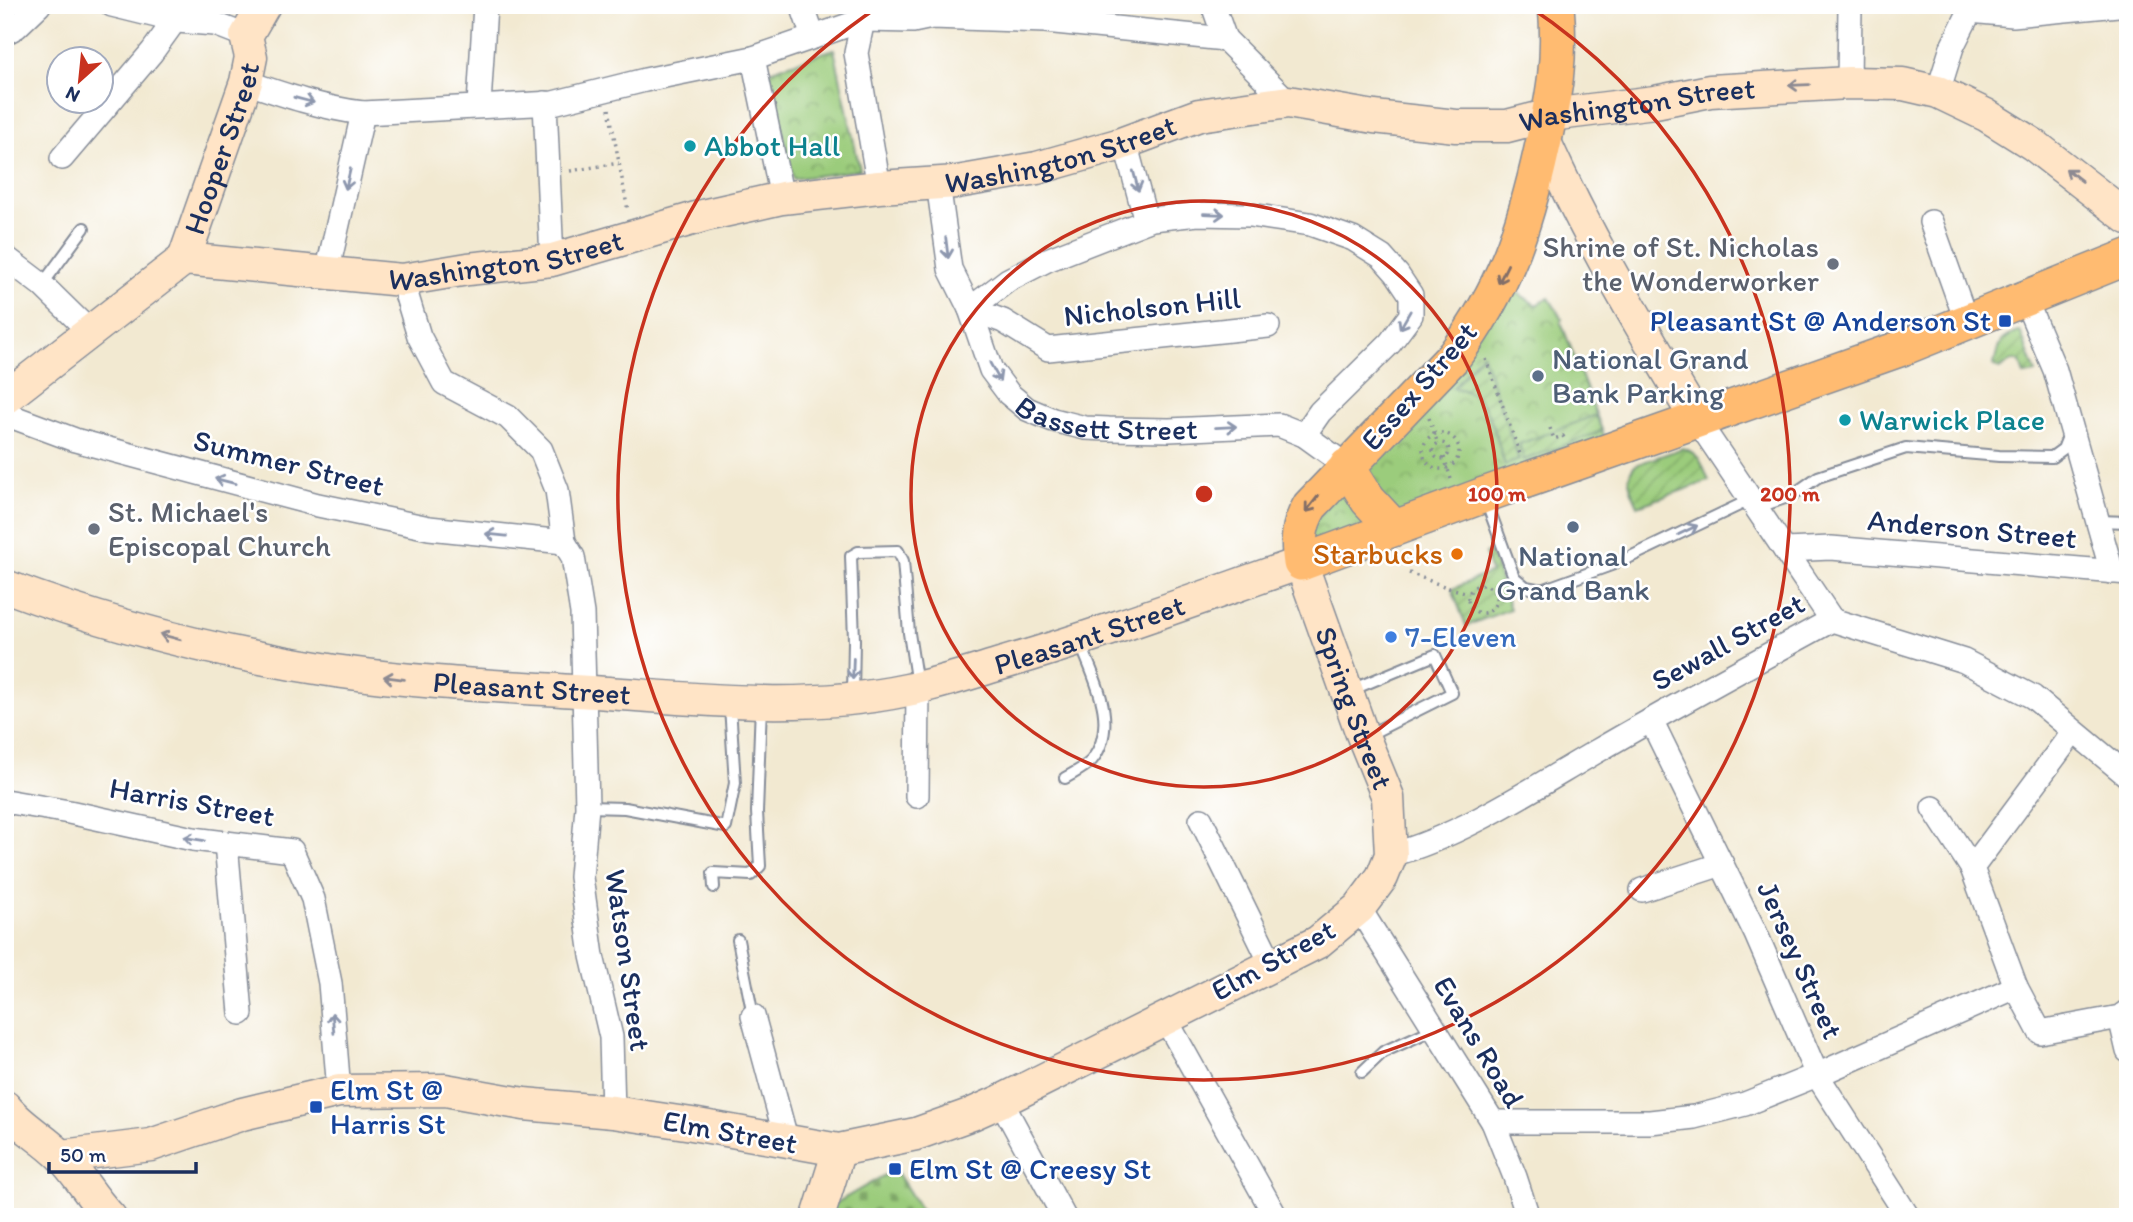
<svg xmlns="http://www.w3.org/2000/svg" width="2133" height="1222" font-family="Itim,sans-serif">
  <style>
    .cemetery { fill: url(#cemetery-stones); stroke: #5b7e6c; stroke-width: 2 }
    .park { fill: url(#park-crowns); stroke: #5b7e6c; stroke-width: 2 }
    .garden { fill: url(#garden-furrows); stroke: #5b7e6c; stroke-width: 2 }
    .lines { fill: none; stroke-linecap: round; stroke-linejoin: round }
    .lane-casing { stroke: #868c98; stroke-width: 14 }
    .street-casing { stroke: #868c98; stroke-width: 26 }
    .secondary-casing { stroke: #868c98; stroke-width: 35 }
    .primary-casing { stroke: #868c98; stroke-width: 38 }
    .path { stroke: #868c98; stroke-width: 3.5; stroke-dasharray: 2 5; stroke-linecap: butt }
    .lane { stroke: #fff; stroke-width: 10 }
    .street { stroke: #fff; stroke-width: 23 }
    .secondary { stroke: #ffe4c6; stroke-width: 32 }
    .primary { stroke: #ffbb71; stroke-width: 35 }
    .oneway { stroke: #8d8a92 }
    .oneway2 { stroke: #8d97ae }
    .oneway3 { stroke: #826e67 }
    .ring { fill: none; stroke: #c8321e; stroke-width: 3.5 }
    .culture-dot { fill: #0f9aa8; stroke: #fff; stroke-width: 2.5 }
    .worship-dot { fill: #6b7280; stroke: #fff; stroke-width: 2.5 }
    .transit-dot { fill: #1a4fb4; stroke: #fff; stroke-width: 2.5 }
    .service-dot { fill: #5c6f8a; stroke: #fff; stroke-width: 2.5 }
    .food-dot { fill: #e8710a; stroke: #fff; stroke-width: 2.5 }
    .shop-dot { fill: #3f7fe0; stroke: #fff; stroke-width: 2.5 }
    .labels { text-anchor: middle; stroke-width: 5; stroke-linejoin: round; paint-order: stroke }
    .street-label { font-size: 30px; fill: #1b2f5e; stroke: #fff }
    .culture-label { font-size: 30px; fill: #0d838f; stroke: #fff; text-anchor: start }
    .worship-label { font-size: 30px; fill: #5b616d; stroke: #fff; text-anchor: end }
    .transit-label { font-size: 30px; fill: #164399; stroke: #fff; text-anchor: start }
    .service-label { font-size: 30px; fill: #4e5e75; stroke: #fff; text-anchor: start }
    .food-label { font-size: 30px; fill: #c56008; stroke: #fff; text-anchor: end }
    .shop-label { font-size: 30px; fill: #366cbe; stroke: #fff; text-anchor: start }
    .centre { fill: #c8321e; stroke: #fff; stroke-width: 3.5 }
    .ring-label { font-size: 21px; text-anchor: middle; font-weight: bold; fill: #c8321e; stroke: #fff; stroke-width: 5; stroke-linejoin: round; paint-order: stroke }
  </style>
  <defs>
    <pattern id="cemetery-stones" width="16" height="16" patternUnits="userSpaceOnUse" patternTransform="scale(1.75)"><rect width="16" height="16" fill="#9bcc7b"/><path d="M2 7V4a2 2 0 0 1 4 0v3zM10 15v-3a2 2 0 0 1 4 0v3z" fill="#7ea668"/></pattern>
    <pattern id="park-crowns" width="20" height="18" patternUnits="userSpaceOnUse" patternTransform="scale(1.75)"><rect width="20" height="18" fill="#9bcc7b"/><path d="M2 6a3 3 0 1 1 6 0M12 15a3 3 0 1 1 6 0" fill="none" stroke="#7ea668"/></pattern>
    <pattern id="garden-furrows" width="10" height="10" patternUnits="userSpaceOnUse" patternTransform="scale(1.75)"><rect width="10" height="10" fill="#9bcc7b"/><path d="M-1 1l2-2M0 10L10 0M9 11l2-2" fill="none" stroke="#7ea668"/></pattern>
  </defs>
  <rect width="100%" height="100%" fill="#fff"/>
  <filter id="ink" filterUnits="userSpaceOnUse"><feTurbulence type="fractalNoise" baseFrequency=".0143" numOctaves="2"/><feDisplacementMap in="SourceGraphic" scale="14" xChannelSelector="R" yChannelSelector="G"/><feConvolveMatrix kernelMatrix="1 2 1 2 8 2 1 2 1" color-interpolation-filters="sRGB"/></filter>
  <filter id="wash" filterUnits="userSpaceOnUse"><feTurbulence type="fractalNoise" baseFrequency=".00686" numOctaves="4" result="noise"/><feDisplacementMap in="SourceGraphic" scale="28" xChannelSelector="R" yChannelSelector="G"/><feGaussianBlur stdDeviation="1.57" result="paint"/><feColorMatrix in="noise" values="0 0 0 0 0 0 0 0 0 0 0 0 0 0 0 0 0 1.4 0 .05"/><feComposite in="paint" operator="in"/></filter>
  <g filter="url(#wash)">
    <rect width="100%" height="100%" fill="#f2e9d1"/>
    <path class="cemetery" d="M895,1169l30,48h-107l1,-4z"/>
    <path class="park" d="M834,49l26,121 -67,9 -24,-108z
      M1500,281l36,24 13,-7 13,21 -1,3 49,129 -216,77 -96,15z"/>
    <path class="garden" d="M2020,331l16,42 -12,2 -4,-13 -4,-2 -6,1 -10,8 -6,-4c6,-25 2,-24 26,-34z
      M1482,353l37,107 -14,5c-11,-30 -13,-73 -52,-77z
      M1596,415l6,16 -78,29 -5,-16z
      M1683,448c18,6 19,17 26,33l-71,25c-6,-15 -15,-27 -3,-41z
      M1491,552l19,57 -44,17 -14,-37 39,-17 -6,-18z"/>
  </g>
  <g filter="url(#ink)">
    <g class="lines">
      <g class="lane-casing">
        <path id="lane" d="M42,285l42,-57
          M1485,498l29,79 12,10 16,3 72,-26
          M1756,508l35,-12 27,-19 88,-29 93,8 53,1 11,-8 6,-15
          M2098,521l30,1
          M1626,559l124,-59
          M1351,690l84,-35 17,38 -86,43
          M853,695l1,-55 -3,-84 7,-4 40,-1 5,10 6,72 8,52
          M1065,778c8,-5 20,-10 27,-18 28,-36 2,-81 -12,-118
          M587,807l38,1 101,19 9,-44 -5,-77
          M714,887l-1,-14 38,2 9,-9 -3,-54 4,-107
          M738,940l15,76
          M1362,1072l21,-20 51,-23"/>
      </g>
      <g class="street-casing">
        <g id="street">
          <path d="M112,5l65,16 38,3 31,12"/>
          <path d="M802,5l11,32"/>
          <path d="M1213,5l12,34"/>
          <path d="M1970,11l43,4 105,-10"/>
          <path d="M5,33l11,-6 23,-22"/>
          <path d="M753,58l29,140"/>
          <path d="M246,82c38,13 76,26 117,31l190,-10 92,-23 108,-22 110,-38 26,-15"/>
          <path d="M1849,83l1,-78"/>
          <path d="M1938,92l14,-45 21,-42"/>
          <path d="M545,103l7,157"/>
          <path d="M479,105l6,-100"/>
          <path d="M1125,142l21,79"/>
          <path d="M62,158l90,-106 34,-47"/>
          <path id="s1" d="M938,183l12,86 20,40 21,61 18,24 18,15 26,11 32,8 24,1 60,1 110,-5 25,10 43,31"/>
          <path d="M879,187l-23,-134 7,-33 50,1 19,-4 113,4 180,18 63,63"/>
          <path d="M1931,222l36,101"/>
          <path d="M5,257l37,28 47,46"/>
          <path d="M327,273l36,-160"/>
          <path d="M402,280l17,56 25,47 64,34 33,33 16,40 7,52 9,15 9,56 5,194 -6,70 11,79 19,81 2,75"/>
          <path d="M2025,299l30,71 57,202"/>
          <path d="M970,309l38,-29 39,-20 105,-41 46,-5 52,1 60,9 43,15 29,18 15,17 14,21v20l-21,28 -70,69 -16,23"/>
          <path d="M970,309l33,12 45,28 220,-23"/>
          <path d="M5,414l70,26 243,65 111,23 135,14"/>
          <path d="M1697,420l135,200"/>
          <path d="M1785,550l46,-2 297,25"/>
          <path d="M1651,720l105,214 61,141 91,142"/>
          <path d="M2073,732l-101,136 44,119 24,45 80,-15 8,-6"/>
          <path d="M917,796l1,-109"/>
          <path d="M5,801l64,11 124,27 99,12 21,48 17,84 9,108"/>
          <path d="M1933,808l39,60"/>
          <path d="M1201,820l71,145"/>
          <path d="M226,843l15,170"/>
          <path d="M1391,855c71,-19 144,-68 208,-105 77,-45 155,-87 233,-130l132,41 69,36 95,79"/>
          <path d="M1642,890l80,-26"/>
          <path d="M1359,908l134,214 22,55 13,40"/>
          <path d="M753,1016l34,126"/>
          <path d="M2120,1017l8,34"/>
          <path d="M1165,1018l111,199"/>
          <path d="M1001,1101l63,116"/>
          <path d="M1493,1122h157l44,-5 51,-13 72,-29 199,-88"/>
        </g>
      </g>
      <g class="secondary-casing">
        <g id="secondary">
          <path d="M1544,140c44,98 98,189 153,280"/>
          <path id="s2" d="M184,259l62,-177 5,-25 -5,-21 18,-31"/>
          <path id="s3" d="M5,398l179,-139 218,21 66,-11 84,-9 154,-45 76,-17 97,-11 78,-5 80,-14 81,-23 81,-30 89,-13 86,15 82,9h51l43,-11 105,-13 55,-11 139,-8 54,1 35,8 48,23 48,30 94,73"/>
          <path id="s4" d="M5,586c106,40 218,68 330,85 90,13 182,16 273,22 99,7 201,18 299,-3 31,-6 61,-16 90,-25 103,-30 203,-67 304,-102l60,168 27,66 3,58 -9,22 -23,31 -41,34 -317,159 -29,13 -56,20 -77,16 -147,-26 -79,-12 -89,-8 -79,-14 -106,1 -97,23 -91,31 -89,11"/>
          <path d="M5,1107c16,20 38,31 55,48 19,19 31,43 50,62"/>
          <path d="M818,1217l21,-67"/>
        </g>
      </g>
      <g class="primary-casing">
        <path id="primary" d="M1556,5c5,55 -2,91 -14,144 -18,81 -38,140 -88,207l-144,150c-12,20 -12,35 -9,57l183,-68 418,-147 226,-91
          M1347,466l21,34 26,28"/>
      </g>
      <path class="path" d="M609,109l19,102
        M570,171l49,-8
        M1486,359l34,95
        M1429,418l9,26
        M1550,428l4,11 9,-3 2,4
        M1423 451a18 18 0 1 1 36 0a18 18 0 1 1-36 0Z
        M1433 451a8 8 0 1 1 16 0a8 8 0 1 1-16 0Z
        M1444,457l7,22
        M1409,573l40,15 20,5
        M1468 599a14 14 0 1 1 28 0a14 14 0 1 1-28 0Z"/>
      <use href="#lane" class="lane"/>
      <use href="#street" class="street"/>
      <use href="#secondary" class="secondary"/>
      <use href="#primary" class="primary"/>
    </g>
    <defs><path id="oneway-shaft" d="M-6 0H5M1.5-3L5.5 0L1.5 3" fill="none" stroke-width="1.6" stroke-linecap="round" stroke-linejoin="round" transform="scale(1.75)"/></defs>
    <g class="oneway">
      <use href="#oneway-shaft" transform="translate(1799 85) rotate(178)"/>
      <use href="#oneway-shaft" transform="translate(2074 175) rotate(-142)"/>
      <use href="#oneway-shaft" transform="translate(170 637) rotate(-165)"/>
      <use href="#oneway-shaft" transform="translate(394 678) rotate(-173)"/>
    </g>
    <g class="oneway2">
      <use href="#oneway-shaft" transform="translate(304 100) rotate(15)"/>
      <use href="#oneway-shaft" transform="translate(348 179) rotate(103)"/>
      <use href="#oneway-shaft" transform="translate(1136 181) rotate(75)"/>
      <use href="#oneway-shaft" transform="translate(1214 214) rotate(2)"/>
      <use href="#oneway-shaft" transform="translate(947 248) rotate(83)"/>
      <use href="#oneway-shaft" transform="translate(1405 320) rotate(120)"/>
      <use href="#oneway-shaft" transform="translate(995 372) rotate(61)"/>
      <use href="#oneway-shaft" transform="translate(1226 427) rotate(-3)"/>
      <use href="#oneway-shaft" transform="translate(225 481) rotate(-166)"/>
      <use href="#oneway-shaft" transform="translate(1688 530) rotate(-26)"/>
      <use href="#oneway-shaft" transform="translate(496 535) rotate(-174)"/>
      <use href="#oneway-shaft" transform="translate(853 669) rotate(92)"/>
      <use href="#oneway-shaft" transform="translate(194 839) rotate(-171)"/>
      <use href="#oneway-shaft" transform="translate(333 1023) rotate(-95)"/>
    </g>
    <g class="oneway3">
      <use href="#oneway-shaft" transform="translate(1503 274) rotate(116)"/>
      <use href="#oneway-shaft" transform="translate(1312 504) rotate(128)"/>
    </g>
  </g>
  <g class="ring">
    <circle cx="1204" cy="494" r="293"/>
    <path d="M1527 5A586 586 0 1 1 881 5"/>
  </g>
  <g class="culture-dot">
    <circle cx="690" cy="146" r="7"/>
    <circle cx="1845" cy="420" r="7"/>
  </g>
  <g class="worship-dot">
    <circle cx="1833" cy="264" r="7"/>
    <circle cx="94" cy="529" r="7"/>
  </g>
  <g class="transit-dot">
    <rect x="1998" y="314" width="14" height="14" rx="3.5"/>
    <rect x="309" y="1100" width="14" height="14" rx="3.5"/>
    <rect x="888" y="1162" width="14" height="14" rx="3.5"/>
  </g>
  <g class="service-dot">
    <circle cx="1538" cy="376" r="7"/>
    <circle cx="1573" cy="527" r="7"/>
  </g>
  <circle class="food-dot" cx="1457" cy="554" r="7"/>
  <circle class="shop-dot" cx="1391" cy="637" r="7"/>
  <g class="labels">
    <g class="street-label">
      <text dy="10" stroke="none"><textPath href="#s3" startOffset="1706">Washington Street</textPath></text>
      <text dy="10" stroke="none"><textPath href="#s2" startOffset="117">Hooper Street</textPath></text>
      <text dy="10" stroke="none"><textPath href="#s3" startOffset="1118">Washington Street</textPath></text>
      <text dy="10" stroke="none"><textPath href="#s3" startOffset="551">Washington Street</textPath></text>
      <text transform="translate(1152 307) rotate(-6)" y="10">Nicholson Hill</text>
      <text transform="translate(1419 386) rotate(-49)" y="10">Essex Street</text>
      <text dy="10" stroke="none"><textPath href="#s1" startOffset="331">Bassett Street</textPath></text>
      <text transform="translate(289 463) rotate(14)" y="10">Summer Street</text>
      <text transform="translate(1972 529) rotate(5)" y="10">Anderson Street</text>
      <text dy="10" stroke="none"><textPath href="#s4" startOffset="1106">Pleasant Street</textPath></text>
      <text transform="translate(1728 642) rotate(-29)" y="10">Sewall Street</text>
      <text dy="10" stroke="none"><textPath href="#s4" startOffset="539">Pleasant Street</textPath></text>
      <text dy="10" stroke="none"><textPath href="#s4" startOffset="1484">Spring Street</textPath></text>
      <text transform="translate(192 802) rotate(10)" y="10">Harris Street</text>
      <text transform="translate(628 960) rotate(82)" y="10">Watson Street</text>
      <text transform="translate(1273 960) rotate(-29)" y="10">Elm Street</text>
      <text transform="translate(1800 960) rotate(66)" y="10">Jersey Street</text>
      <text transform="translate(1479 1042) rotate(59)" y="10">Evans Road</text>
      <text transform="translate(730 1132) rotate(10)" y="10">Elm Street</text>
    </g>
    <g class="culture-label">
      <text x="704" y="156">Abbot Hall</text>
      <text x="1859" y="430">Warwick Place</text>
    </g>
    <g class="worship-label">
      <text x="1819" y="257">Shrine of St. Nicholas<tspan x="1819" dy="34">the Wonderworker</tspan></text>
      <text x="108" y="522" text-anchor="start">St. Michael's<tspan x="108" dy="34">Episcopal Church</tspan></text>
    </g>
    <g class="transit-label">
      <text x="1991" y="331" text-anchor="end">Pleasant St @ Anderson St</text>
      <text x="330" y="1100">Elm St @<tspan x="330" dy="34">Harris St</tspan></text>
      <text x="909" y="1179">Elm St @ Creesy St</text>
    </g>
    <g class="service-label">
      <text x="1552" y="369">National Grand<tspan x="1552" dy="34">Bank Parking</tspan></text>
      <text x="1573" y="566" text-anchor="middle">National<tspan x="1573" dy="34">Grand Bank</tspan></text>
    </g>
    <g class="food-label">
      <text x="1443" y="564">Starbucks</text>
    </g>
    <g class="shop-label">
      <text x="1405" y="647">7-Eleven</text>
    </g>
  </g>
  <circle cx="1204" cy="494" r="10" class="centre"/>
  <g class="ring-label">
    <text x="1497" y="501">100 m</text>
    <text x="1790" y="501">200 m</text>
  </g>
  <rect width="2133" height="1222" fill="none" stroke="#fff" stroke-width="28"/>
  <g transform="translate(80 80) rotate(207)"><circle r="33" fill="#ffffff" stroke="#a4acbf" stroke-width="2"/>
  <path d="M0-5L12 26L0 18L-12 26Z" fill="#c8321e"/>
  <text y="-10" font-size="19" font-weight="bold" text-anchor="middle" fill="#1b2f5e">N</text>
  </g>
  <path d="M49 1162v10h147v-10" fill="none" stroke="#1b2f5e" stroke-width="3.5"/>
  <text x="60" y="1162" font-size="21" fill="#1b2f5e" stroke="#ffffff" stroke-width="5" paint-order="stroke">50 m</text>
</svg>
